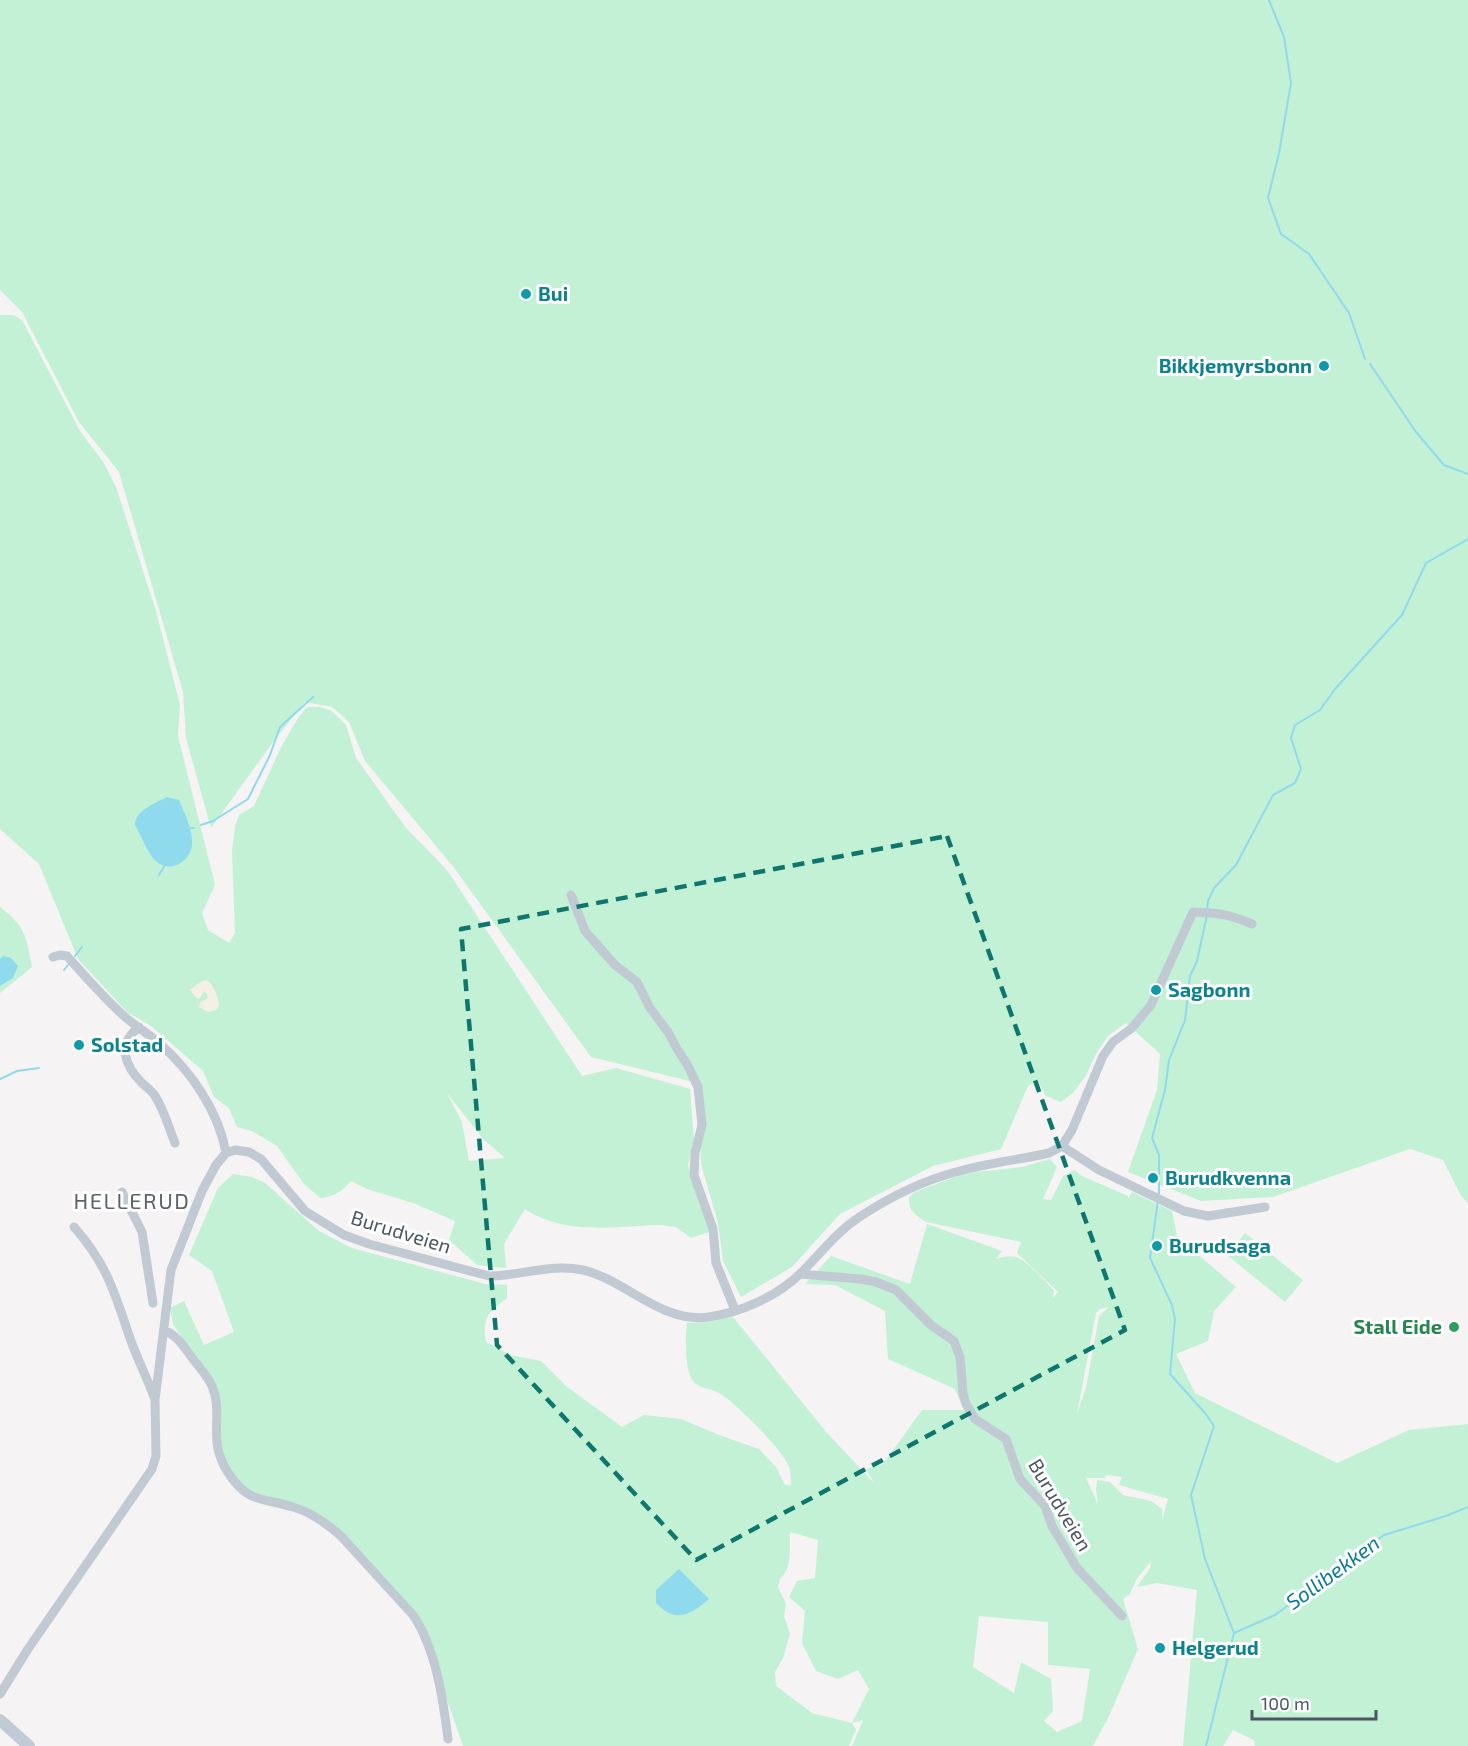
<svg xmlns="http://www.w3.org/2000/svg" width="1468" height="1746" font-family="'Exo 2',sans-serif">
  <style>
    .green { fill: #c3f1d5; fill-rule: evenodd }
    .sand { fill: #f5f0e5 }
    .water { fill: #90daee }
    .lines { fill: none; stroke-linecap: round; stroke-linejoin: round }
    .stream { stroke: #90daee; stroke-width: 2 }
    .street { stroke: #c1cad2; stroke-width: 9 }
    .secondary { stroke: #c1cbd6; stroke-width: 12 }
    .marked { fill: none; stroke: #0f766e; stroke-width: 4.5; stroke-dasharray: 12 8; stroke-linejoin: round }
    .culture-dot { fill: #0f9aa8; stroke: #fff; stroke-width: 2 }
    .leisure-dot { fill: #2e9e5b; stroke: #fff; stroke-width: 2 }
    .labels { text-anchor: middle; stroke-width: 6; stroke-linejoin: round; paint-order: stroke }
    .culture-label { font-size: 20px; font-weight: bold; fill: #0d838f; stroke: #fff; text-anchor: start }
    .street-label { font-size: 20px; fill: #4a5661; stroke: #fff }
    .leisure-label { font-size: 20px; font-weight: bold; fill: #27864d; stroke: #fff; text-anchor: end }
    .water-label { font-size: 21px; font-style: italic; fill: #0c7c9b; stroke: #fff }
    .quarter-label { font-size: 22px; letter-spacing: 1.5px; fill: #5f6368; stroke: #fff }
  </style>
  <rect width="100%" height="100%" fill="#f5f3f3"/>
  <path class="green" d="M0,0h1468v1203l-7,-7 -18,-36 -33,-11 -137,48 -72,4 -73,-29 29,-82 3,-36 -34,-31 -18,13 -11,16 -12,25 -12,16 -12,9 -15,-6 -9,-15 -9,5 -27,63 -68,17 -93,48 -48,53 -51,30 -18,-36 -5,-38 -17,-59 -3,-81 -107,-26 -139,-192 -87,-104 -16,-39 -17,-15 -27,-5 -32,40 -62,86 -25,-90 -3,-46 -64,-220 -40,-50 -57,-110 -22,-22z
    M0,315h13l9,5 58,111 24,32 12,24 40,124 24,94 -2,31 37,149 -13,28 6,17 21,13 6,-10 -3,-82 3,-25 4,-11 15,-9 27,-59 17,-29 9,-11h13l12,4 14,14 10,33 50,70 41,42 135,206 34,-8 74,21 4,50 -6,26 11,38 6,10 7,18 -21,7 -15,-11 -14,-2c-46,1 -97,11 -137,-16l-21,35 2,24 -29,-3 -28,-25 6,-19 -42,-18 -46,-14 -16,-8c-9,10 -17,16 -31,17l-16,-14 -27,-38 -25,-15 -15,-4 -8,-19 -15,-11 -11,-26 -52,-45 -24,-14 -49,-53 -39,-95 -39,-35zM447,1093l36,46 22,19 -36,3 -7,-39z
    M0,907c26,20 26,29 32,60l-32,26z
    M1050,1159l7,8 -14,32 8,1 12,-24 11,-6 8,6 46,20v3l4,-7 40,19 6,30 18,12 40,34 -22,24 -6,30 -32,13 19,39 142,70 72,-33 59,-6v322h-213l-1,-6 -21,-10 -10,16h-40l14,-156 -40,-7 -20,4 13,-19 1,-7 -15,19 -6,14 -7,5 15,50 -29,67 -16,30h-241l11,-26 -11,3 4,7 -7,16h-386l-46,-133 -77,-83 -86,-36 -16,-11 -18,-26 -2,-66 -45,-67 -3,-16 14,-7 20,44 30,-13 -22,-61 -23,-16 29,-67 15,-14 19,3 13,6 54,48 33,17 133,36 22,1v13c-19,15 -25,19 -21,44l25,13 30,6 25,25 56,41 22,-12 37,4 38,16 40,14 17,18 9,18h6c0,-5 0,-13 -2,-18 -6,-17 -54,-65 -70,-74 -9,-5 -23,-4 -28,-15 -6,-14 -6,-40 -4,-55l20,-1 26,-5 94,116 47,50 -8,-14 17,-5 39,-54h42l-9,-21 -67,-30 -3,-48 -50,-26 -30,-1 26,-28 79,28 17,-60 75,27 -6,8c5,-2 14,-4 20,-2 12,4 29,25 38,33l-1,8 5,-6 -41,-39 4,-11 -95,-20c-11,-7 -18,-11 -17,-25l6,-5 40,-15 21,-5 46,-5zM1109,1307l-10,9 -13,72 -9,26 19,-101 4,-4zM1106,1475l16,2 -3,8 49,14 -6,21v-11l-11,-8 -28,-6 -13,-13 -13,-2 -1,9 2,15 -12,-26h19zM790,1532l28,8 -3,38 -18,3 -8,16 16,14 -3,32 14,28 22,8 20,-9 11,19 -17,34 -40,-10 -36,-27 -1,-14 8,-14 7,-24 -6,-18 2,-12 -8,-17 2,-8c13,-11 9,-33 10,-47zM979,1616l69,6v43l42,4 -8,52 -25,11 -13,-11 9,-10 -2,-32 -30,-17 -7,31 -41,-26z
    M1245,1233l58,47 -18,22 -58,-47z"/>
  <path class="sand" d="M206,980c8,4 12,17 13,26l-3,4 -8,2 -9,-5 1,-4 8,-5 -1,-4 -3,-3 -4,7 -3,1 -7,-9 9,-7z"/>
  <path class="water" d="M167,797l12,3c8,20 25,50 0,64 -7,4 -16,3 -22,-2 -8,-6 -17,-28 -22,-37 0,-15 21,-22 32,-28z
    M3,956l8,2 7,8 -5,12 -13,8v-27z
    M679,1569l30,30c-19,16 -33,25 -53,4v-13z"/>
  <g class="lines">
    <path class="stream" d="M1269,0l15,37 7,46 -12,70 -11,45 13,36 28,20 40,59 16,46
      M1370,364l46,68 28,33 24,9
      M201,825l12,-4 35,-22 22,-44 10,-28 33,-30
      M191,828h3
      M159,875l6,-10
      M1207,910l1,-9 6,-13 22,-23 37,-70 22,-12 6,-14 -10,-31 4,-13 25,-15 15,-21 67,-74 24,-52 42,-24
      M75,956l7,-9
      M64,970l4,-5
      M0,1079l17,-8 22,-3
      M1159,1194v-39l-7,-17 13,-48 4,-30 16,-40 5,-44 7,-15 10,-46
      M1158,1200l-8,58 22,47 3,14 -5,55 35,39 9,13 -23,69 14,64 29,74 -28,113
      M1234,1633l41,-18 109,-80 62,-19 22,-9"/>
    <path class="street" d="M571,895l14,36 30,34 22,17 13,26 18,24 8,15 12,19 10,21 4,38 -7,28 -1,22 19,54 3,34 19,47
      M53,957l7,-2 7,1c18,20 37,42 57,60 11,10 25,18 36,28 31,27 59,68 66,109
      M139,1027c-22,17 -15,38 3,56 4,4 10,8 13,13 9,14 14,32 20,47
      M1062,1146l37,24 85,41 24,5 57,-9
      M122,1192l20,40 11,71
      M74,1227c34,38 41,68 57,114 7,19 16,37 23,56
      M800,1274l61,5 15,3 20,8 35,35 23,16 6,16 3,36 3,11 9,15 31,20 14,40 25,27 7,20 25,42 45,48
      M164,1330c12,5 19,15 26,25 7,10 17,20 22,31 12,28 -5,53 15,85 21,33 34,26 66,36 18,5 33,16 47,28l73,80c23,34 30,84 35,124
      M0,1694l28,-45 124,-180 4,-13 -1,-56 16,-130 31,-79 14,-26 10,-12 9,-3 14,2 12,7 44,52 39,24 25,9 120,32c32,0 62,-13 94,-6 43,10 79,54 126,47 33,-5 69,-21 93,-45 20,-20 35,-41 59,-56 29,-19 61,-35 95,-44 30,-9 62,-12 93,-19l13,-7 10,-16 31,-74 10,-14 19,-14 19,-23 42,-93c25,1 36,2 59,12"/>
    <path class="secondary" d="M0,1720l29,26"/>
  </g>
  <path class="marked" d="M947,836l178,494 -429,230 -199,-215 -36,-416z"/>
  <g class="culture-dot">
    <circle cx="526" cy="294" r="6"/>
    <circle cx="1324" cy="366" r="6"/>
    <circle cx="1156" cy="990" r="6"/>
    <circle cx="79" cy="1045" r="6"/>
    <circle cx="1153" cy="1178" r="6"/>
    <circle cx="1157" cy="1246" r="6"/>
    <circle cx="1160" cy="1648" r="6"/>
  </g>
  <circle class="leisure-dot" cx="1454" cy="1327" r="6"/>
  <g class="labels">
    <g class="culture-label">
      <text x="538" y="301">Bui</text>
      <text x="1312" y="373" text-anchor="end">Bikkjemyrsbonn</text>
      <text x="1168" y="997">Sagbonn</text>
      <text x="91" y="1052">Solstad</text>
      <text x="1165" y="1185">Burudkvenna</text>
      <text x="1169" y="1253">Burudsaga</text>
      <text x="1172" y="1655">Helgerud</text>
    </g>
    <g class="street-label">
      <text transform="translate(401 1232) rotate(17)" y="7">Burudveien</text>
      <text transform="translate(1060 1505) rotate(59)" y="7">Burudveien</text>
    </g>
    <g class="leisure-label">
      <text x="1442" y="1334">Stall Eide</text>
    </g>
    <g class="water-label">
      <text transform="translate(1333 1573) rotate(-36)" y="7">Sollibekken</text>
    </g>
    <g class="quarter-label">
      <text x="132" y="1209">HELLERUD</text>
    </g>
  </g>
  <path d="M1252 1710v9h124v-9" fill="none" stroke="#4a5661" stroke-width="3"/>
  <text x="1261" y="1710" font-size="18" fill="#4a5661" stroke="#ffffff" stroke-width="4.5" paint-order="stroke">100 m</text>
</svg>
